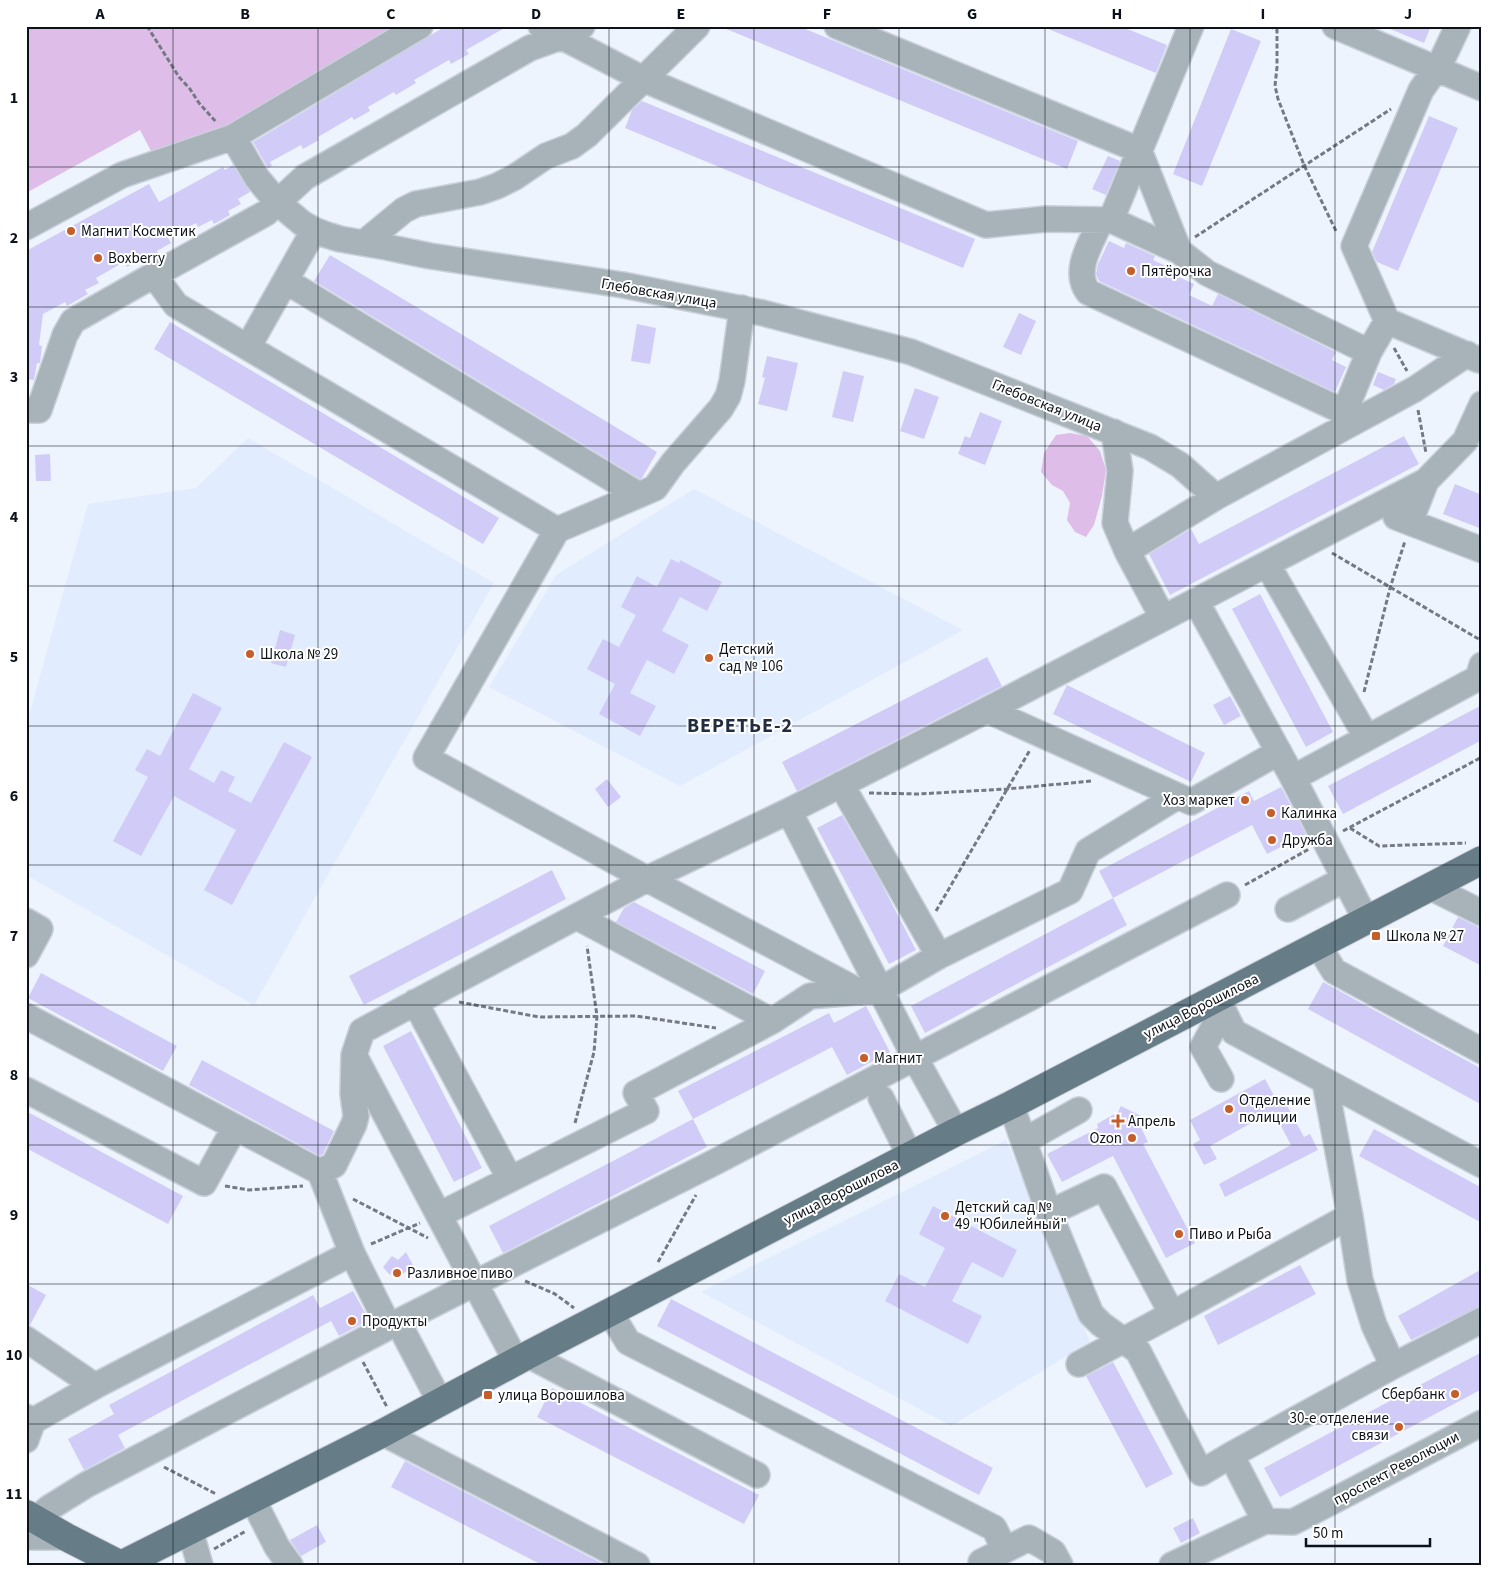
<svg xmlns="http://www.w3.org/2000/svg" width="1508" height="1591" font-family="'Source Sans 3',sans-serif">
  <style>
    .built { fill: #e1ecff }
    .green { fill: #debde9 }
    .building { fill: #d0ccf7 }
    .lines { fill: none; stroke-linecap: round; stroke-linejoin: round }
    .minor-casing { stroke: #cad0da; stroke-width: 28 }
    .major-casing { stroke: #cad0da; stroke-width: 30 }
    .path { stroke: #747982; stroke-width: 3; stroke-dasharray: 5 2.5; stroke-linecap: butt }
    .minor { stroke: #a7b3b9; stroke-width: 25 }
    .major { stroke: #667c87; stroke-width: 28 }
    .grid { fill: none; stroke: #0d121a; stroke-width: 1; stroke-opacity: 0.55 }
    .poi-dot { fill: #c45f2c; stroke: #fff; stroke-width: 2 }
    .labels { text-anchor: middle; stroke-width: 4; stroke-linejoin: round; paint-order: stroke }
    .poi-label { font-size: 15px; fill: #0d121a; stroke: #fff; text-anchor: start }
    .street-label { font-size: 15px; fill: #0d121a; stroke: #fff }
    .district-label { font-size: 20px; font-weight: bold; letter-spacing: 1px; fill: #212c3e; stroke: #fff }
    .neatline { fill: none; stroke: #0d121a; stroke-width: 2 }
    .grid-label { font-size: 16px; text-anchor: middle; font-weight: bold; fill: #0d121a }
  </style>
  <rect width="100%" height="100%" fill="#eef4fe"/>
  <path class="built" d="M248,438l246,145 -240,422 -228,-130v-149l62,-222 108,-16z
    M694,489l269,141 -283,156 -191,-99 67,-112z
    M1006,1140l84,202 -139,84 -250,-134z"/>
  <path class="green" d="M26,26h376l-174,102 -77,23 -11,-21 -114,63z
    M1070,433l17,3 13,15 6,19 -4,26 -8,29 -8,12 -11,-5 -8,-12 3,-17 -7,-12 -11,-6 -11,-13 3,-19 12,-18z"/>
  <path class="building" d="M446,26h62l-42,24 3,4 -18,10 -2,-4 -35,20 2,3 -20,12 -2,-3 -26,15 2,4 -16,9 -2,-3 -34,20 1,3 -16,9 -2,-4 -31,17 2,4 -4,2 -15,-26z
    M719,26h79l280,115 -11,28z
    M1041,26h79l47,19 -11,28z
    M1383,26h48l-7,17z
    M1231,29l30,12 -59,145 -29,-12z
    M642,101l333,138 -12,29 -338,-140 7,-18z
    M1429,116l29,12 -60,143 -21,-9 -5,-10z
    M1108,156l12,5 -14,34 -14,-6z
    M233,165l17,27 -12,7 3,5 -13,7 2,4 -16,9 -2,-4 -14,7 -2,-4 -28,15 3,5 -14,8 2,4 -16,8 -2,-4 -14,8 -3,-5 -28,16 3,5 -14,7 3,4 -21,12 -2,-4 -22,12 -4,31 3,1 -2,17h-3l-3,17 -8,-1v-128l123,-67 10,18 64,-35 2,3z
    M1109,241l15,7 2,-5 29,13 -2,4 15,7 -2,4 28,13 -5,11 23,11 6,-12 118,58 -4,8 14,7 -11,25 -236,-111 -3,-7 2,-10z
    M330,255l327,197 -15,26 -2,1 -326,-198z
    M1019,313l17,8 -15,34 -18,-8z
    M170,322l329,196 -16,26 -329,-195z
    M637,324l19,4 -6,36 -19,-3z
    M767,356l31,7 -11,48 -29,-7 7,-26 -3,-1z
    M843,371l21,5 -11,46 -21,-5z
    M1378,372l18,7 -2,5 -10,6 -11,-5z
    M915,388l24,9 -15,42 -24,-8z
    M980,412l22,9 -17,44 -27,-11 7,-18 5,2z
    M1404,436l15,28 -249,131 -21,-41 42,-25 8,15z
    M50,454l1,27h-15l-1,-26z
    M1455,484l27,11v34l-39,-15z
    M671,559l8,4 1,-3 42,22 -15,29 -27,-14 -18,34 27,14 -15,29 -27,-14 -17,33 26,13 -16,30 -41,-22 16,-30 -28,-15 16,-30 16,8 17,-32 -15,-8 16,-31 20,11z
    M1260,594l73,138 -27,15 -74,-138z
    M280,630l15,5 -9,32 -15,-4z
    M987,657l15,29 -205,105 -15,-29z
    M1067,685l138,68 -14,29 -138,-68z
    M193,693l29,15 -33,61 25,14 7,-13 14,7 -7,14 23,12 33,-61 28,15 -80,148 -28,-15 32,-60 -62,-34 -33,60 -28,-15 35,-64 -13,-7 12,-21 13,7z
    M1230,696l11,20 -17,9 -11,-20z
    M1482,705v35l-139,74 -15,-28z
    M607,779l14,18 -13,10 -13,-18z
    M1281,787l25,47 -39,20 -15,-29 -139,73 -14,-27 150,-80 5,10z
    M842,815l36,62 38,73 -27,14 -72,-136z
    M552,870l14,29 -202,106 -15,-29z
    M1113,898l14,27 -202,108 -14,-27z
    M634,902l131,69 -12,23 -137,-72 8,-14z
    M1458,917l24,12v37l-39,-20z
    M41,973l136,73 -14,25 -135,-73z
    M1323,982l159,87v36l-174,-96z
    M866,1006l24,46 -43,23 -15,-28 -139,72 -15,-28 151,-78 5,10z
    M411,1031l71,137 -28,14 -71,-136z
    M202,1060l132,71 -11,23 -3,2 -131,-71z
    M1265,1079l12,22 6,-3 21,39 6,-3 8,16 -93,47 -6,-13 72,-39 -18,-34 -63,35 7,13 -13,6 -11,-21 7,-4 -10,-20z
    M1121,1106l22,11 -4,6 9,19 -5,2 52,99 -29,15 -53,-102 -51,26 -15,-28 51,-26 -1,-4 21,-12z
    M26,1111l157,85 -15,28 -142,-76z
    M693,1119l14,28 -204,106 -14,-27z
    M1374,1129l108,59v35l-123,-67z
    M933,1206l84,44 -14,28 -31,-16 -20,39 30,15 -14,28 -83,-43 14,-27 26,13 20,-39 -26,-14z
    M406,1252l8,15 -17,10 -8,-3 -6,-7 9,-11 6,4z
    M1300,1265l16,29 -98,51 -14,-29z
    M1482,1269v36l-71,35 -13,-24z
    M26,1284l20,11 -16,30h-4z
    M353,1291l16,29 -30,16 -8,-15 -15,8 -198,106 7,13 -41,22 -16,-31 46,-25 -5,-9 204,-110 7,13z
    M671,1299l322,169 -14,27 -322,-169z
    M1482,1352v37l-202,108 -16,-29z
    M1113,1362l60,112 -27,14 -60,-112z
    M552,1388l207,107 -15,29 -207,-107z
    M405,1461l200,104h-63l-151,-78z
    M1193,1518l7,15 -19,10 -8,-15z
    M317,1525l9,17 -25,14 -11,-16z"/>
  <g class="lines">
    <g class="minor-casing">
      <path id="minor" d="M541,26l102,53 343,146 60,-6 65,1 80,-194
        M837,26l302,124 40,101
        M1335,26l147,62
        M233,137l24,41 21,25 24,20 12,7 13,5 13,4 46,8 44,9 193,29 140,28 148,39 239,95 30,18 36,32
        M1101,220c-9,22 -29,50 -13,72l250,117 9,-3 22,-54
        M1111,220l68,31 28,22 162,79 18,-31 92,39
        M26,227l96,-52 111,-38 187,-111
        M364,243l40,-33 12,-6 64,-12 17,-6 18,-9 31,-21 26,-10 15,-11 110,-109
        M154,275l112,-62 39,-36 225,-129 31,-11 21,-11
        M286,281l353,214
        M742,308l-10,73 -4,15 -7,12 -48,55 -18,25 -98,42 -131,228 221,121 213,113
        M1387,321l-33,-75 67,-156 20,-28 17,-36
        M248,347l66,-117
        M26,410h13l26,-75 8,-14 81,-46 22,30 381,225
        M1114,432l6,39 -5,52 12,28
        M1396,517l86,33
        M1410,522l16,-41 39,-40 17,-37
        M1267,564l100,174
        M1196,601l97,177 73,142
        M1163,618l-36,-67 89,-54 199,-108 52,-35
        M987,710l204,92 88,-50
        M1293,778l185,-100 4,-13
        M789,811l126,247 41,74
        M1430,887l52,26
        M1288,909l57,-30
        M26,921l14,8 -14,26
        M1318,945l16,26 148,80
        M939,956l131,-65 18,-40 90,-55
        M1217,998l17,34 248,133
        M415,1002l95,177
        M1208,1003l9,18 -14,26 18,32
        M26,1016l294,156 32,81
        M772,1021l38,-25 70,-6 59,-34 -98,-172
        M1325,1082l25,134 10,64 14,45 19,41
        M26,1090l178,93 31,-56
        M881,1098l29,58
        M1011,1105l38,108 42,101 10,10 37,27 63,122 30,-18 34,66
        M1024,1141l55,-31
        M320,1172l14,-7 20,-41 2,-8 -3,-22 1,-39
        M1049,1213l55,-26 68,127
        M439,1215l207,-104 -10,-18 136,-72 -195,-104
        M610,1312l18,30 366,186 11,22 24,-12 24,14 7,13
        M398,1322l42,80
        M26,1339l69,47 257,-133 37,74
        M528,1355l229,120
        M516,1361l-162,-306 8,-24 285,-152 142,-68 198,-101 439,-229
        M1079,1364l93,-50 178,-98
        M26,1417l7,4 62,-35
        M383,1433l254,132
        M26,1440l7,-19
        M1231,1455l162,-89 89,-46
        M252,1498l25,49 13,18
        M36,1519l13,-11 37,-23 312,-163 317,-160 512,-267
        M190,1530l10,35
        M26,1537h40
        M982,1565l-1,-3 24,-12
        M1172,1565l93,-44 28,1 189,-99"/>
    </g>
    <g class="major-casing">
      <path id="major" d="M26,1514l40,23 55,28
        M121,1565l262,-132 145,-78 428,-223 55,-27 471,-245"/>
    </g>
    <path class="path" d="M147,26l32,51 11,12 9,14 18,20
      M1269,26l8,4v37l-2,19 3,13 26,66 33,68
      M1195,237l196,-128
      M1394,348l13,23
      M1418,410l8,43
      M1332,553l150,88
      M1364,692l26,-104 15,-47
      M869,793l49,1 89,-5 85,-8
      M1350,828l29,18 87,-3
      M1343,831l139,-74
      M1245,885l64,-36
      M936,911l94,-161
      M459,1002l80,15 97,-1 80,12
      M575,1123l19,-71 3,-36 -10,-70
      M225,1186l24,4 54,-4
      M353,1199l75,39
      M371,1244l49,-21
      M658,1262l38,-67
      M525,1281l30,13 19,14
      M363,1362l24,45
      M164,1467l52,27
      M214,1549l32,-18"/>
    <use href="#minor" class="minor"/>
    <use href="#major" class="major"/>
  </g>
  <path class="grid" d="M173,26v1539M318,26v1539M463,26v1539M609,26v1539M754,26v1539M899,26v1539M1045,26v1539M1190,26v1539M1335,26v1539M26,167h1456M26,307h1456M26,446h1456M26,586h1456M26,726h1456M26,865h1456M26,1005h1456M26,1145h1456M26,1284h1456M26,1424h1456"/>
  <g class="poi-dot">
    <circle cx="71" cy="231" r="5"/>
    <circle cx="98" cy="258" r="5"/>
    <circle cx="1131" cy="271" r="5"/>
    <circle cx="250" cy="654" r="5"/>
    <circle cx="709" cy="658" r="5"/>
    <circle cx="1245" cy="800" r="5"/>
    <circle cx="1271" cy="813" r="5"/>
    <circle cx="1272" cy="840" r="5"/>
    <rect x="1371" y="931" width="10" height="10" rx="2.5"/>
    <circle cx="864" cy="1058" r="5"/>
    <circle cx="1229" cy="1109" r="5"/>
    <path d="M1115.5 1113.5h5v5h5v5h-5v5h-5v-5h-5v-5h5z"/>
    <circle cx="1132" cy="1138" r="5"/>
    <circle cx="945" cy="1216" r="5"/>
    <circle cx="1179" cy="1234" r="5"/>
    <circle cx="397" cy="1273" r="5"/>
    <circle cx="352" cy="1321" r="5"/>
    <circle cx="1455" cy="1394" r="5"/>
    <rect x="483" y="1390" width="10" height="10" rx="2.5"/>
    <circle cx="1399" cy="1427" r="5"/>
  </g>
  <g class="labels">
    <g class="poi-label">
      <text x="81" y="236">Магнит Косметик</text>
      <text x="108" y="263">Boxberry</text>
      <text x="1141" y="276">Пятёрочка</text>
      <text x="719" y="654">Детский<tspan x="719" dy="17">сад № 106</tspan></text>
      <text x="260" y="659">Школа № 29</text>
      <text x="1235" y="805" text-anchor="end">Хоз маркет</text>
      <text x="1281" y="818">Калинка</text>
      <text x="1282" y="845">Дружба</text>
      <text x="1386" y="941">Школа № 27</text>
      <text x="874" y="1063">Магнит</text>
      <text x="1239" y="1105">Отделение<tspan x="1239" dy="17">полиции</tspan></text>
      <text x="1128" y="1126">Апрель</text>
      <text x="1122" y="1143" text-anchor="end">Ozon</text>
      <text x="955" y="1212">Детский сад №<tspan x="955" dy="17">49 "Юбилейный"</tspan></text>
      <text x="1189" y="1239">Пиво и Рыба</text>
      <text x="407" y="1278">Разливное пиво</text>
      <text x="362" y="1326">Продукты</text>
      <text x="1445" y="1399" text-anchor="end">Сбербанк</text>
      <text x="498" y="1400">улица Ворошилова</text>
      <text x="1389" y="1423" text-anchor="end">30-е отделение<tspan x="1389" dy="17">связи</tspan></text>
    </g>
    <g class="street-label">
      <text transform="translate(659 293) rotate(10)" y="5">Глебовская улица</text>
      <text transform="translate(1047 405) rotate(22)" y="5">Глебовская улица</text>
      <text transform="translate(1201 1006) rotate(-27)" y="5">улица Ворошилова</text>
      <text transform="translate(841 1192) rotate(-27)" y="5">улица Ворошилова</text>
      <text transform="translate(1396 1468) rotate(-28)" y="5">проспект Революции</text>
    </g>
    <g class="district-label">
      <text x="740" y="732">ВЕРЕТЬЕ-2</text>
    </g>
  </g>
  <rect width="1508" height="1591" fill="none" stroke="#ffffff" stroke-width="55"/>
  <path d="M1306 1538v8h124v-8" fill="none" stroke="#0d121a" stroke-width="2.5"/>
  <text x="1313" y="1538" font-size="15" fill="#0d121a" stroke="#ffffff" stroke-width="4" paint-order="stroke">50 m</text>
  <rect x="28" y="28" width="1452" height="1536" class="neatline"/>
  <g class="grid-label">
    <text x="100" y="19">A</text>
    <text x="245" y="19">B</text>
    <text x="391" y="19">C</text>
    <text x="536" y="19">D</text>
    <text x="681" y="19">E</text>
    <text x="827" y="19">F</text>
    <text x="972" y="19">G</text>
    <text x="1117" y="19">H</text>
    <text x="1263" y="19">I</text>
    <text x="1408" y="19">J</text>
    <text x="14" y="103">1</text>
    <text x="14" y="243">2</text>
    <text x="14" y="382">3</text>
    <text x="14" y="522">4</text>
    <text x="14" y="662">5</text>
    <text x="14" y="801">6</text>
    <text x="14" y="941">7</text>
    <text x="14" y="1080">8</text>
    <text x="14" y="1220">9</text>
    <text x="14" y="1360">10</text>
    <text x="14" y="1499">11</text>
  </g>
</svg>
